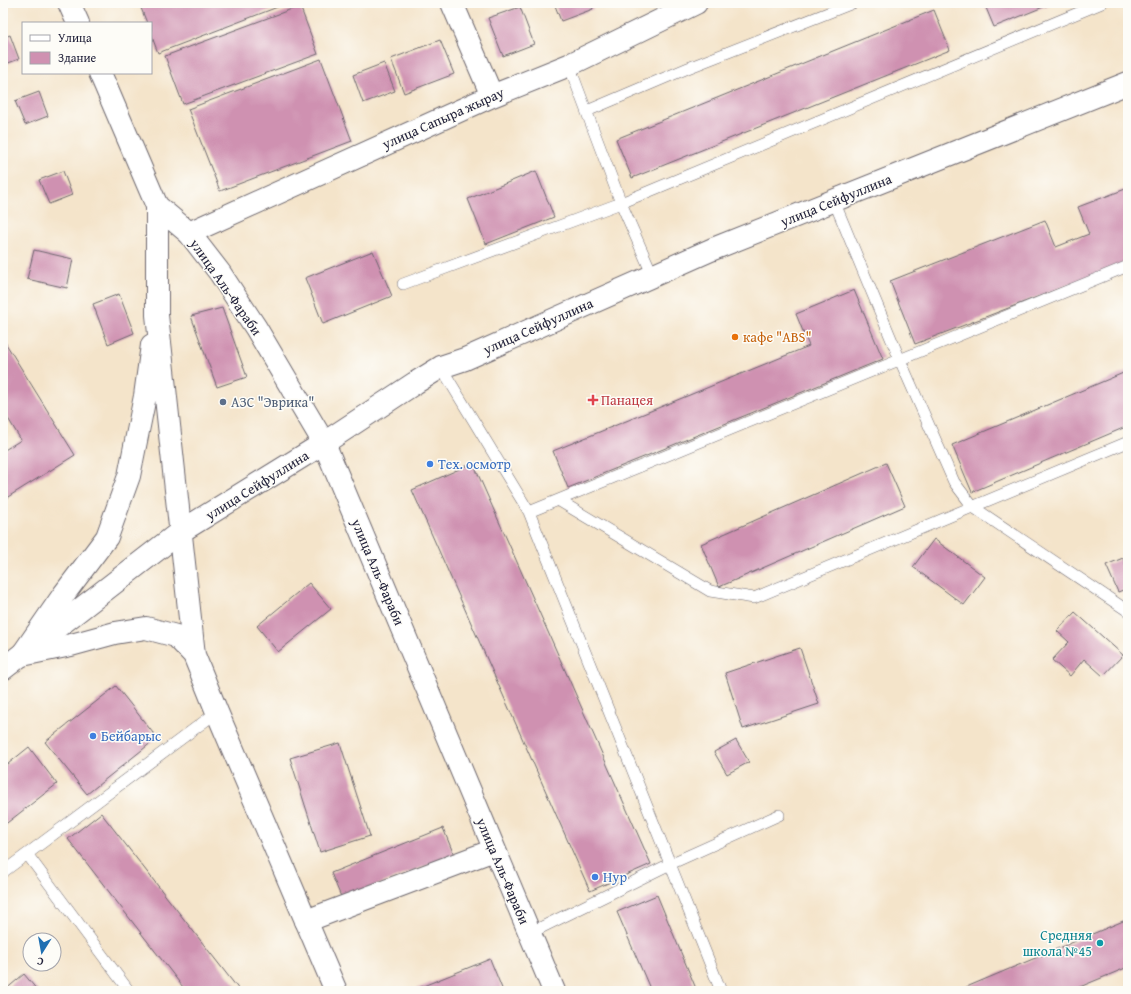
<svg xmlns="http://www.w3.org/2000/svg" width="1131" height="994" font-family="'Gentium Book Plus',serif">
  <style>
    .building { fill: #cf91b1 }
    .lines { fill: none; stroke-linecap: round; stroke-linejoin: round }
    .service-casing { stroke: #6c666d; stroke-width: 12 }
    .minor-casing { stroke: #6c666d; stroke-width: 24 }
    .tertiary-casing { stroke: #6c666d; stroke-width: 24 }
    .secondary-casing { stroke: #6c666d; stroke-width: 24 }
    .service { stroke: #fff; stroke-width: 11 }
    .minor { stroke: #fff; stroke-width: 22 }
    .tertiary { stroke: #fff; stroke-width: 22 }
    .secondary { stroke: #fff; stroke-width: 22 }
    .food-dot { fill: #e8710a; stroke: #fdfcf7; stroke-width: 1.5 }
    .health-dot { fill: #e0444e; stroke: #fdfcf7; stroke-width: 1.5 }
    .service-dot { fill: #5c6f8a; stroke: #fdfcf7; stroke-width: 1.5 }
    .shop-dot { fill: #3f7fe0; stroke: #fdfcf7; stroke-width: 1.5 }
    .culture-dot { fill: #0f9aa8; stroke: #fdfcf7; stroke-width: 1.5 }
    .labels { text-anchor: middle; stroke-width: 3; stroke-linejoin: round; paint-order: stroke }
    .street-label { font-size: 14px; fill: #22223b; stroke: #fdfcf7 }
    .food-label { font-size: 14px; fill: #c56008; stroke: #fdfcf7; text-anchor: start }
    .health-label { font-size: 14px; fill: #be3a42; stroke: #fdfcf7; text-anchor: start }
    .service-label { font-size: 14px; fill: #4e5e75; stroke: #fdfcf7; text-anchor: start }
    .shop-label { font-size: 14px; fill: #366cbe; stroke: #fdfcf7; text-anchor: start }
    .culture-label { font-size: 14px; fill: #0d838f; stroke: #fdfcf7; text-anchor: end }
  </style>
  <rect width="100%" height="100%" fill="#fdfcf7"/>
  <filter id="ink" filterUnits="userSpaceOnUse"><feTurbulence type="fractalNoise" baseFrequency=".025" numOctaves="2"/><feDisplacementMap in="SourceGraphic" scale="8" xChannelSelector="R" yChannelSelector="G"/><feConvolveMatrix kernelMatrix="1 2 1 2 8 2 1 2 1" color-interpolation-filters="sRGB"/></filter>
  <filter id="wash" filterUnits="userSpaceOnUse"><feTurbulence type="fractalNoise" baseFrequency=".012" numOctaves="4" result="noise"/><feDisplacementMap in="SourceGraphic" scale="16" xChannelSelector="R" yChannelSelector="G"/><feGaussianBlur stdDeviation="0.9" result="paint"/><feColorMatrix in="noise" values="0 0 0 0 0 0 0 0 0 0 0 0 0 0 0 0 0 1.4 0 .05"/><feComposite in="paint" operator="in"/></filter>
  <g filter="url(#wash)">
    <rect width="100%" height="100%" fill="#f4e4ca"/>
    <g id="blocks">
      <path class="building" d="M139,3h149l-130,50 -7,-19v-11h-4z
        M554,3h37l2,6 -32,12z
        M984,3h69l-59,24z
        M300,6l18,48 -135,50 -18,-48z
        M520,7l14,37 -31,12 -15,-38z
        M934,10l16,40 -318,128 -16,-39z
        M10,35l9,24 -16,6v-27z
        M440,40l14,34 -50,19 -13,-34z
        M321,59l31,82 -132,50 -32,-82z
        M384,63l11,28 -32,12 -10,-28z
        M39,92l9,24 -23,9 -10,-24z
        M63,171l9,24 -23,9 -10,-24z
        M536,171l18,46 -68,27 -18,-45z
        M1128,188v74l-213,82 -25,-63 155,-61 11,27 33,-13 -11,-27z
        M34,250l39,9 -6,29 -40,-9z
        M373,251l19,45 -69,28 -18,-46z
        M854,290l29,69 -315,129 -15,-37 256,-105 -13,-32z
        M119,294l15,39 -26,11 -15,-40z
        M222,308l25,69 -30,10 -26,-71z
        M3,339l72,116 -72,45v-49l18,-11 -18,-30z
        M1128,371v55l-156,66 -20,-47z
        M473,463l178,401 -61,27 -178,-401z
        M886,463l19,43 -186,81 -18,-43z
        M934,539l51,38 -21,28 -51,-38z
        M1123,558l5,13v17l-10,4 -12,-27z
        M309,583l22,26 -53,43 -21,-26z
        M1075,612l48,43 -20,21 -19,-17 -14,17 -18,-16 17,-18 -12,-11z
        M800,648l19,56 -76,25 -18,-56z
        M116,686l41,52 -70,56 -42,-52z
        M736,740l13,22 -22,12 -13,-22z
        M340,743l30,93 -50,16 -30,-94z
        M29,747l28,37 -54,42v-58z
        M101,813l139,178h-54l-118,-152z
        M443,828l11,27 -112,44 -11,-26z
        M657,895l40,96h-46l-34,-79z
        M1128,919v48l-58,24h-113z
        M490,959l13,32h-92z
        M24,974l14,17h-34z"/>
    </g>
  </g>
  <g filter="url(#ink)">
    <use href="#blocks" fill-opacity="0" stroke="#6c666d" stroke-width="1"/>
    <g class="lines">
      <g class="service-casing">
        <path id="service" d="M569,65l52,138 32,73
          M587,111l101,-43 165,-65
          M834,201l66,159 54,122 19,25 155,104
          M403,284l218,-81 481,-200
          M441,367l88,145 192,479
          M558,500l152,91 44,7 374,-156
          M529,512l599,-246
          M27,854l102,137
          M3,872l214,-160
          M530,933l140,-69 109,-49"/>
      </g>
      <g class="minor-casing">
        <path id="minor" d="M452,3l40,93
          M189,233l303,-137 77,-31 127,-62
          M306,921l188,-71"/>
      </g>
      <g class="tertiary-casing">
        <path id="tertiary" d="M3,669l177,-137 144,-89 91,-60 26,-16 24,-8 248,-110 415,-166"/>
      </g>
      <g class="secondary-casing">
        <path id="secondary" d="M69,3l9,20
          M100,73l57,133v109l37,340 23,57 119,279
          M157,206l32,27 31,40 36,55 68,115 230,548
          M22,655l42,-61 43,-57 22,-61 16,-80 7,-51
          M22,655l49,-10 44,-12 31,-5 30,8 18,19"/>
      </g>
      <use href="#service" class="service"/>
      <use href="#minor" class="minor"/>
      <use href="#tertiary" class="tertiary"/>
      <use href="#secondary" class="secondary"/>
    </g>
  </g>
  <circle class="food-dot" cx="735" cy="337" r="4"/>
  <path class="health-dot" d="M591 394h4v4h4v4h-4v4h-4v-4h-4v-4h4z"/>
  <circle class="service-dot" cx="223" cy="402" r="4"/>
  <g class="shop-dot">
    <circle cx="430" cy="464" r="4"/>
    <circle cx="93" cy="736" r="4"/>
    <circle cx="595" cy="877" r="4"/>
  </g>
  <circle class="culture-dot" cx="1100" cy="943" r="4"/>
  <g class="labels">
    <g class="street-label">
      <text transform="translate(443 118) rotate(-24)" y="5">улица Сапыра жырау</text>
      <text transform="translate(836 200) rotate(-22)" y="5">улица Сейфуллина</text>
      <text transform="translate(226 287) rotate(55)" y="5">улица Аль-Фараби</text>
      <text transform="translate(538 326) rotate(-24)" y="5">улица Сейфуллина</text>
      <text transform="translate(257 485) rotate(-32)" y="5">улица Сейфуллина</text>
      <text transform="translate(378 572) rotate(67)" y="5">улица Аль-Фараби</text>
      <text transform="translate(503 871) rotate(67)" y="5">улица Аль-Фараби</text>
    </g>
    <g class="food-label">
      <text x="743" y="342">кафе "ABS"</text>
    </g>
    <g class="health-label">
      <text x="601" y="405">Панацея</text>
    </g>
    <g class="service-label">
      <text x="231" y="407">АЗС "Эврика"</text>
    </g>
    <g class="shop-label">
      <text x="438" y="469">Тех. осмотр</text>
      <text x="101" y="741">Бейбарыс</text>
      <text x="603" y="882">Нур</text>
    </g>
    <g class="culture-label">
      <text x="1092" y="940">Средняя<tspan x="1092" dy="16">школа №45</tspan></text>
    </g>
  </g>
  <rect width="1131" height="994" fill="none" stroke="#fdfcf7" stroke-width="16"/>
  <rect x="22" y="22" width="130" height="52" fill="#fdfcf7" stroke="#a5a5ac"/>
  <rect x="30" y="35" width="20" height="6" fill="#ffffff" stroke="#a5a5ac"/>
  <text x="58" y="42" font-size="12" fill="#22223b">Улица</text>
  <rect x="30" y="52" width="20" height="12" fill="#cf91b1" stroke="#a5a5ac"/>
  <text x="58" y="62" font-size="12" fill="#22223b">Здание</text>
  <g transform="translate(42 952) rotate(191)"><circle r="19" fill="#fdfcf7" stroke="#a5a5ac"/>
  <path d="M0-3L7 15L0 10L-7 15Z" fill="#1f6fb2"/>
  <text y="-6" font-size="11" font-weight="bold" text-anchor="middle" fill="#22223b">С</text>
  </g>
</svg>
